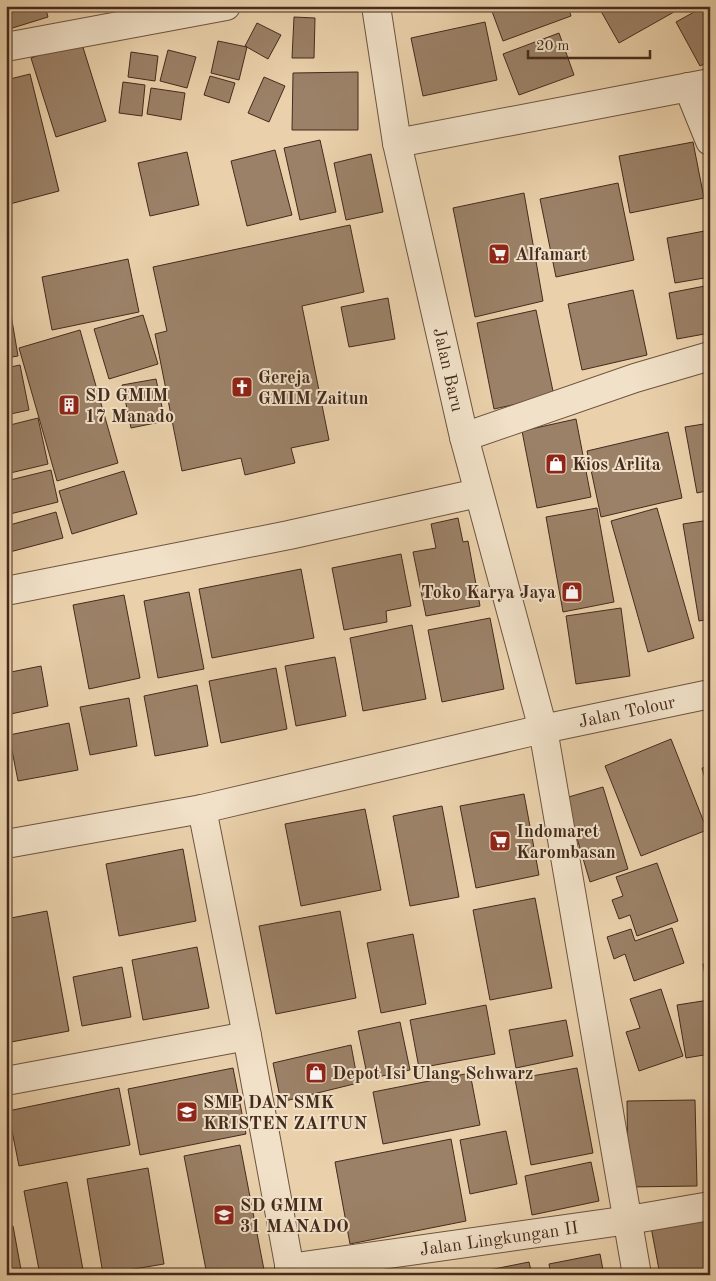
<svg xmlns="http://www.w3.org/2000/svg" width="716" height="1281" font-family="'Old Standard TT',serif">
  <style>
    .building { fill: #9b8167; stroke: #452b1d }
    .lines { fill: none; stroke-linecap: round; stroke-linejoin: round }
    .minor-casing { stroke: #6e5440; stroke-width: 30 }
    .minor { stroke: #f1e1c8; stroke-width: 28 }
    .labels { text-anchor: middle; stroke-width: 4; stroke-linejoin: round; paint-order: stroke }
    .poi-label { font-size: 18px; font-weight: bold; fill: #452b1d; stroke: #f1e1c8; text-anchor: start }
    .street-label { font-size: 18px; fill: #452b1d; stroke: #f1e1c8 }
  </style>
  <rect width="100%" height="100%" fill="#ead1ab"/>
  <filter id="stains"><feTurbulence type="fractalNoise" baseFrequency=".004" numOctaves="4"/><feColorMatrix values="0 0 0 0 .2 0 0 0 0 .09 0 0 0 0 .02 0 0 0 .5 -.17"/></filter>
  <radialGradient id="worn" r=".72"><stop offset=".6" stop-color="#630" stop-opacity="0"/><stop offset="1" stop-color="#630" stop-opacity=".3"/></radialGradient>
  <path class="building" d="M6,6h39l3,11 -42,13z
    M490,6h78l3,10 -68,25z
    M598,6h82l1,2 -62,35z
    M705,6h5v55l-10,5 -24,-44z
    M294,17l21,1 -1,40h-22z
    M485,22l12,58 -74,16 -12,-58z
    M257,23l24,12 -13,24 -23,-13z
    M559,33l15,42 -55,20 -16,-41z
    M81,41l25,80 -50,16 -25,-79z
    M218,41l29,6 -8,33 -28,-7z
    M168,50l28,7 -9,31 -27,-7z
    M131,52l27,4 -3,25 -27,-4z
    M358,72v58h-66l1,-57z
    M30,74l29,117 -53,14v-125z
    M210,76l25,7 -6,20 -25,-8z
    M264,77l21,9 -16,36 -21,-9z
    M123,82l22,3 -3,31 -23,-3z
    M151,88l34,5 -4,27 -34,-6z
    M320,140l16,72 -36,8 -16,-72z
    M693,142l11,56 -74,15 -11,-57z
    M275,150l17,65 -45,11 -16,-65z
    M187,152l12,53 -49,11 -12,-53z
    M371,154l12,58 -37,8 -12,-57z
    M618,183l16,77 -78,17 -16,-78z
    M524,193l19,108 -68,16 -22,-109z
    M350,225l14,67 -62,14 27,134 -38,8 4,15 -50,12 -4,-17 -59,13 -27,-137 12,-3 -14,-64z
    M710,230v47l-35,6 -8,-45z
    M128,259l11,53 -87,18 -10,-53z
    M6,285l12,71 -12,2z
    M710,285v48l-33,6 -8,-46z
    M633,290l14,65 -65,15 -14,-66z
    M388,298l7,41 -46,8 -8,-40z
    M536,310l18,86 -60,13 -17,-86z
    M143,315l15,49 -49,15 -15,-50z
    M80,330l38,133 -61,18 -38,-133z
    M20,365l9,45 -23,5v-47z
    M156,379l9,42 -34,7 -9,-43z
    M38,418l10,46 -42,10v-48z
    M576,419l15,78 -54,11 -15,-77z
    M710,423v67l-13,3 -12,-66z
    M668,432l14,66 -81,19 -14,-66z
    M51,470l7,32 -52,13v-34z
    M124,471l13,43 -65,20 -13,-43z
    M597,508l17,94 -51,10 -17,-95z
    M657,508l37,130 -46,14 -37,-131z
    M56,512l7,26 -57,15v-27z
    M458,518l5,24 5,-1 12,65 -54,10 -13,-64 23,-4 -5,-24z
    M710,520v99l-11,2 -16,-97z
    M401,554l10,52 -25,5 1,11 -43,8 -12,-62z
    M301,569l13,69 -102,20 -13,-69z
    M189,592l15,77 -46,9 -14,-77z
    M124,595l16,83 -51,11 -16,-84z
    M621,608l9,68 -54,8 -10,-68z
    M490,618l14,71 -62,13 -14,-72z
    M412,625l14,74 -63,12 -13,-73z
    M335,657l11,59 -50,10 -11,-60z
    M41,666l7,40 -42,9v-42z
    M276,668l11,61 -66,14 -12,-62z
    M197,685l11,61 -53,10 -11,-60z
    M129,698l8,48 -47,9 -10,-48z
    M69,723l9,47 -60,11 -9,-46z
    M671,739l36,91 -66,26 -36,-90z
    M710,765v31l-8,-28z
    M603,787l25,82 -38,13 -25,-84z
    M524,794l15,81 -63,13 -16,-82z
    M442,806l17,91 -49,9 -17,-90z
    M365,809l16,81 -80,16 -16,-82z
    M183,849l13,72 -77,15 -13,-72z
    M657,863l21,58 -41,15 -7,-21 -11,4 -7,-19 11,-4 -7,-19z
    M535,898l17,90 -62,12 -17,-90z
    M47,911l22,120 -63,12v-124z
    M340,911l16,87 -80,16 -17,-88z
    M672,928l12,35 -50,18 -9,-27 -11,5 -7,-22 24,-8 4,12z
    M413,934l13,70 -45,9 -14,-70z
    M197,947l12,61 -66,12 -11,-60z
    M710,963v91l-24,4 -9,-53 32,-5 -6,-36z
    M122,967l9,50 -49,9 -9,-49z
    M661,989l22,67 -44,15 -13,-39 14,-4 -10,-29z
    M486,1005l9,49 -76,14 -9,-48z
    M566,1020l7,36 -57,12 -7,-38z
    M400,1022l10,48 -42,9 -10,-48z
    M351,1045l7,38 -77,19 -8,-39z
    M233,1068l13,66 -106,21 -12,-66z
    M577,1068l16,85 -62,12 -16,-86z
    M470,1073l10,52 -97,19 -10,-52z
    M119,1088l11,57 -111,21 -11,-55z
    M695,1100l2,86 -69,1 -1,-86z
    M506,1131l11,53 -47,10 -10,-54z
    M451,1139l15,82 -116,23 -15,-82z
    M240,1145l25,130h-58l-23,-119z
    M591,1162l8,39 -67,14 -7,-39z
    M148,1168l16,96 -61,10 -16,-95z
    M67,1182l17,93h-44l-16,-84z
    M710,1215v60h-50l-9,-48z
    M13,1226l9,49h-16v-48z
    M600,1254l4,21h-53l-2,-11z
    M529,1262l3,13h-47l-1,-4z"/>
  <g class="lines">
    <g class="minor-casing">
      <g id="minor">
        <path id="s1" d="M376,6l21,137 67,294 79,292 94,546"/>
        <path d="M6,47l220,-41"/>
        <path d="M688,87l22,54"/>
        <path d="M397,143l313,-60"/>
        <path d="M464,437l171,-59 75,-22"/>
        <path d="M6,591l283,-56 189,-42"/>
        <path d="M202,809l45,227 44,239"/>
        <path id="s2" d="M6,844l196,-35 341,-80 167,-35"/>
        <path d="M6,1081l241,-45"/>
        <path id="s3" d="M289,1268l340,-48 81,-14"/>
      </g>
    </g>
    <use href="#minor" class="minor"/>
  </g>
  <defs>
    <g id="supermarket-square" transform="scale(1.125)"><rect x="-9" y="-9" width="18" height="18" rx="4" fill="#8f2418" stroke="#f1e1c8"/><path d="M-6-5.5h2.5l.6 2H6L4.5 2H-2.5L-4.4-4H-6ZM-1.5 3.2a1.3 1.3 0 1 0 .1 0ZM3 3.2a1.3 1.3 0 1 0 .1 0Z" fill="#fff"/></g>
    <g id="church-square" transform="scale(1.125)"><rect x="-9" y="-9" width="18" height="18" rx="4" fill="#8f2418" stroke="#f1e1c8"/><path d="M-1.2-6h2.4v3.5h3.3v2.4h-3.3V6h-2.4V-.1h-3.3v-2.4h3.3Z" fill="#fff"/></g>
    <g id="building-square" transform="scale(1.125)"><rect x="-9" y="-9" width="18" height="18" rx="4" fill="#8f2418" stroke="#f1e1c8"/><path d="M-4-6H4V6H1V3H-1V6H-4ZM-2.5-4.3h1.7v1.8h-1.7ZM.8-4.3h1.7v1.8H.8ZM-2.5-1h1.7V.8h-1.7ZM.8-1h1.7V.8H.8Z" fill="#fff"/></g>
    <g id="shop-square" transform="scale(1.125)"><rect x="-9" y="-9" width="18" height="18" rx="4" fill="#8f2418" stroke="#f1e1c8"/><path d="M-5-2.5h2.3a2.7 3.5 0 0 1 5.4 0H5L5.5 6h-11ZM-1.5-2.5h3a1.5 2.3 0 0 0-3 0Z" fill="#fff"/></g>
    <g id="school-square" transform="scale(1.125)"><rect x="-9" y="-9" width="18" height="18" rx="4" fill="#8f2418" stroke="#f1e1c8"/><path d="M0-5L7-2L0 1L-7-2ZM-4 1L0 2.5L4 1V4Q0 6-4 4Z" fill="#fff"/></g>
  </defs>
  <g fill-rule="evenodd">
    <use href="#supermarket-square" x="499" y="254"/>
    <use href="#church-square" x="242" y="387"/>
    <use href="#building-square" x="69" y="405"/>
    <use href="#shop-square" x="556" y="464"/>
    <use href="#shop-square" x="572" y="592"/>
    <use href="#supermarket-square" x="500" y="841"/>
    <use href="#shop-square" x="316" y="1073"/>
    <use href="#school-square" x="187" y="1112"/>
    <use href="#school-square" x="224" y="1215"/>
  </g>
  <g class="labels">
    <g class="poi-label">
      <text x="515" y="260">Alfamart</text>
      <text x="258" y="383">Gereja<tspan x="258" dy="21">GMIM Zaitun</tspan></text>
      <text x="85" y="401">SD GMIM<tspan x="85" dy="21">17 Manado</tspan></text>
      <text x="572" y="470">Kios Arlita</text>
      <text x="556" y="598" text-anchor="end">Toko Karya Jaya</text>
      <text x="516" y="837">Indomaret<tspan x="516" dy="21">Karombasan</tspan></text>
      <text x="332" y="1079">Depot Isi Ulang Schwarz</text>
      <text x="203" y="1108">SMP DAN SMK<tspan x="203" dy="21">KRISTEN ZAITUN</tspan></text>
      <text x="240" y="1211">SD GMIM<tspan x="240" dy="21">31 MANADO</tspan></text>
    </g>
    <g class="street-label">
      <text dy="6" stroke="none"><textPath href="#s1" startOffset="371">Jalan Baru</textPath></text>
      <text dy="6" stroke="none"><textPath href="#s2" startOffset="635">Jalan Tolour</textPath></text>
      <text dy="6" stroke="none"><textPath href="#s3" startOffset="212">Jalan Lingkungan II</textPath></text>
    </g>
  </g>
  <rect width="716" height="1281" fill="none" stroke="#ead1ab" stroke-width="25"/>
  <rect x="8" y="8" width="701" height="1266" fill="none" stroke="#452b1d" stroke-width="2.5"/>
  <rect x="12" y="12" width="691" height="1256" fill="none" stroke="#452b1d"/>
  <path d="M528 50v8h122v-8" fill="none" stroke="#452b1d" stroke-width="2.5"/>
  <text x="536" y="50" font-size="15" fill="#452b1d" stroke="#f1e1c8" stroke-width="4" paint-order="stroke">20 m</text>
  <rect width="100%" height="100%" filter="url(#stains)"/>
  <rect width="100%" height="100%" fill="url(#worn)"/>
</svg>
